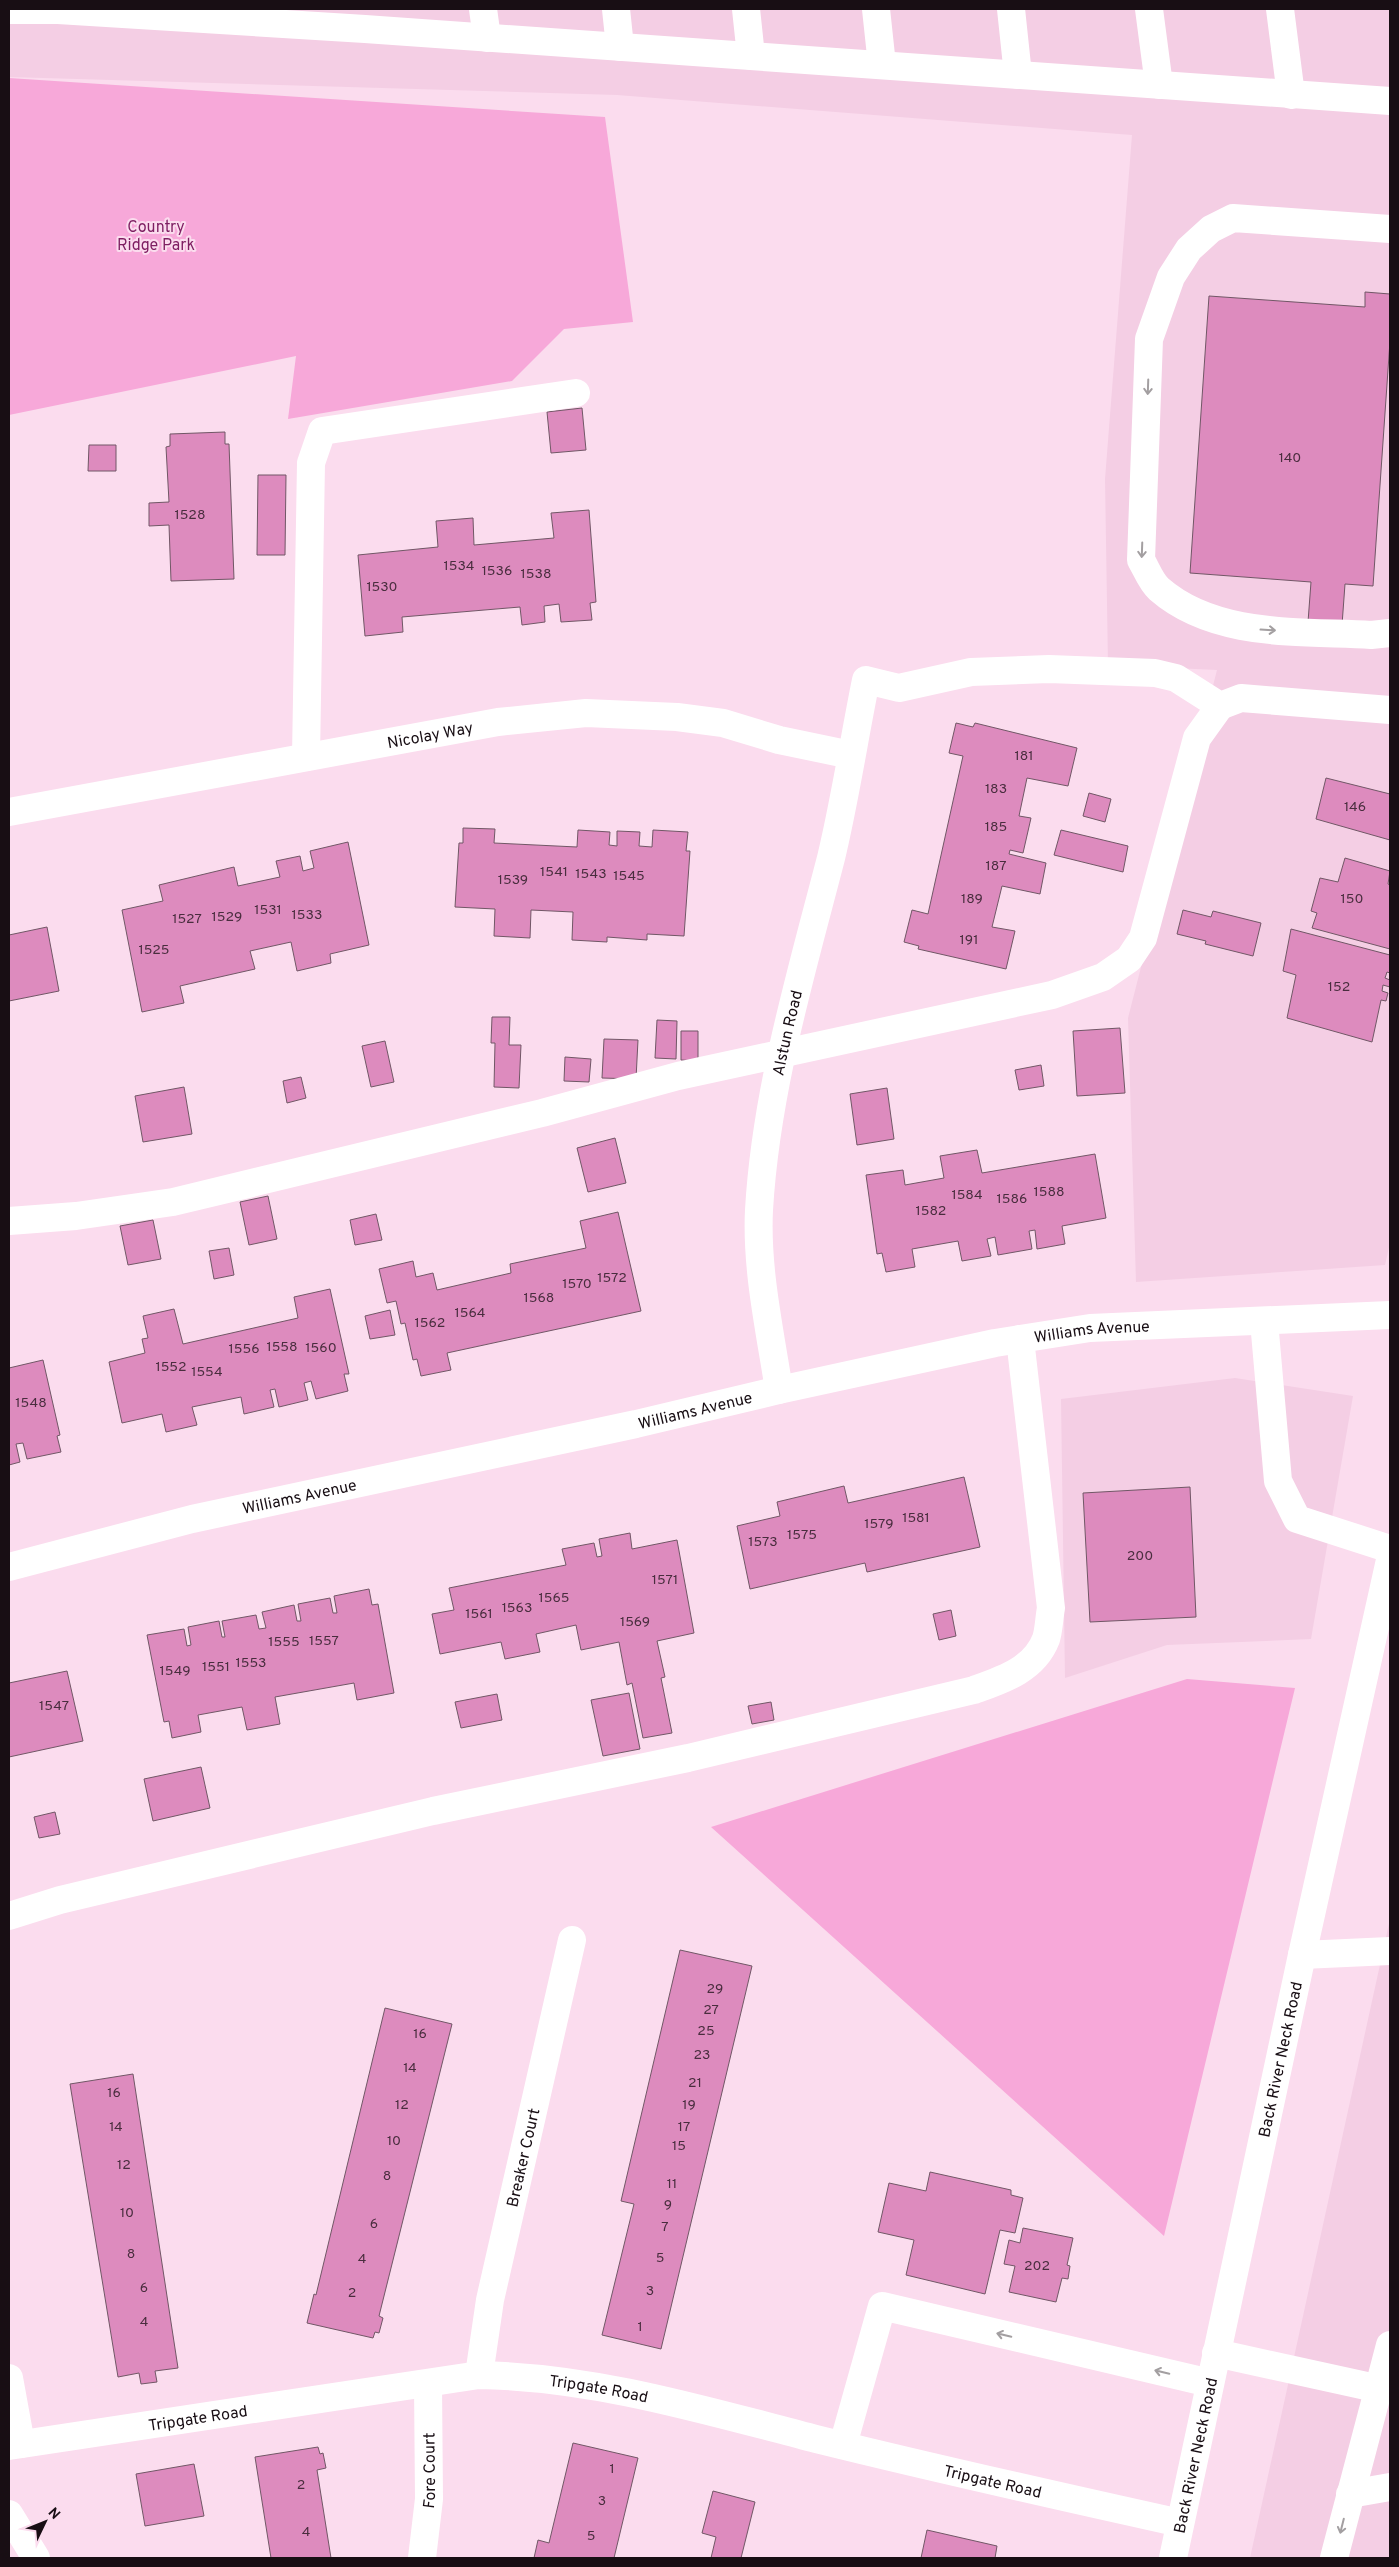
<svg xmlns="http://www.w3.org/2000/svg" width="1399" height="2567" font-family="Overpass,sans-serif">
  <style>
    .built { fill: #f4cee4 }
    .green { fill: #f7a8d9 }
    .building { fill: #dd8bbe; stroke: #715766 }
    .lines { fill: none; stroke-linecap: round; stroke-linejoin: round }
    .minor { stroke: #fff; stroke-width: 28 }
    .oneway { stroke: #a39fa1 }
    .labels { text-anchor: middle; stroke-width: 4; stroke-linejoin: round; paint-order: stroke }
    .number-label { font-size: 14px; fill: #492d3e }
    .park-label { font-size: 16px; fill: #7e1e62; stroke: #fbdcee }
    .street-label { font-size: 16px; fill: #180e14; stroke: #fbdcee }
  </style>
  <rect width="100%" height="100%" fill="#fbdcee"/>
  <path class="built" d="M9,9h1381v1234l-5,22 -249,17 -8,-264 89,-348 -109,-5 -3,-186 27,-344 -515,-40 -608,-18z
    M1235,1378l118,18 -42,243 -144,6 -102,33 -4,-279z
    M1390,1919v639h-140z"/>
  <path class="green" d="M9,78l596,39 28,205 -69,7 -52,52 -224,38 8,-63 -287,59z
    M1187,1679l108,9 -131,548 -453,-409z"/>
  <path class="building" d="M1365,292l25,2v47l-17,245 -28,-2 -3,41 -34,-3 3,-40 -121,-9 19,-277 156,11z
    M582,408l4,42 -35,3 -4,-41z
    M225,432v12h4l5,135 -63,2 -2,-56 -20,1v-23l20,-1 -3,-55 4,-1v-12z
    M89,445h27v26h-28z
    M258,475h28l-1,80h-28z
    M589,510l7,92 -6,1 2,17 -31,2 -2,-18 -15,2 1,16 -23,3 -2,-18 -118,10 1,15 -38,4 -7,-81 80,-8 -2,-26 37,-3 1,27 80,-7 -3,-25z
    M956,723l17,4 2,-4 102,25 -9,38 -41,-8 -8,38 12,2 -8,35 -13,-3 -1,4 37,9 -6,31 -38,-8 -10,41 23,4 -9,38 -88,-20 1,-3 -15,-4 8,-32 16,4 35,-158 -14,-3z
    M1326,778l64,16v46l-74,-21z
    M1089,793l22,6 -6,23 -22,-6z
    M463,828l32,1 -1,14 83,4 1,-17 32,2 -1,13 8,1v-15l23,1 -1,14 13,1 1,-17 35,2 -2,19h4l-6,85 -37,-2v6l-40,-3v5l-35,-2 1,-28 -42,-2 -1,28 -36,-2 1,-27 -40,-2 4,-64h4z
    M1061,830l67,16 -5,26 -69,-17z
    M348,842l21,103 -39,9 1,9 -34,8 -6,-29 -41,9 5,18 -75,17 4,17 -42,9 -20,-102 41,-9 -4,-16 75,-18 4,19 42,-9 -4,-16 24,-5 3,15 11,-3 -4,-17z
    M1345,858l45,13 -2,13 2,1v64l-78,-21 5,-15 -6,-2 9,-33 18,4z
    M1183,910l28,7 2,-6 48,12 -8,33 -48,-12 1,-3 -29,-7z
    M47,927l12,64 -50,10v-66z
    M1291,929l99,26v18l-3,-1 -2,6 5,2v7l-7,-2 -1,6 6,2 -2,8 -5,-1 -9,42 -85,-24 9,-43 -13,-4z
    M492,1017h18l-1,28h12l-2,43 -25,-1 1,-44h-4z
    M657,1020l20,1 -1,38 -21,-1z
    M1120,1028l5,65 -48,3 -4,-65z
    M681,1031h17v30l-17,-1z
    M604,1039l34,1 -2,39 -34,-1z
    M385,1041l9,41 -23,5 -9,-41z
    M565,1057l26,2 -2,23 -25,-1z
    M1041,1065l3,21 -25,4 -4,-20z
    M301,1077l5,21 -19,5 -4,-22z
    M184,1087l8,47 -49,8 -8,-46z
    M887,1088l7,51 -37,6 -7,-51z
    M615,1138l11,45 -38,9 -11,-44z
    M977,1150l5,23 113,-19 11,64 -44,8 3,18 -28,5 -2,-19 -6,1 3,18 -34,6 -3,-18 -8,2 4,17 -29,5 -4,-20 -46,8 3,18 -29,5 -4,-19 -5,1 -11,-79 37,-5 2,15 39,-7 -4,-22z
    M268,1196l9,43 -28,6 -9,-43z
    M618,1212l23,99 -194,42 4,17 -30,6 -4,-17 -4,1 -8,-37 -4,1 -5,-23 -9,2 -8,-34 34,-8 3,16 17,-4 4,17 74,-17 -1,-9 76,-16 -6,-27z
    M376,1214l6,26 -27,5 -5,-25z
    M153,1220l8,39 -33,6 -8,-39z
    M229,1248l5,27 -20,4 -5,-28z
    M330,1289l19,85h-5l4,17 -32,8 -5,-18 -7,2 4,17 -29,7 -4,-18 -5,1 4,17 -30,7 -3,-17 -49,10 5,18 -31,7 -4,-18 -40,9 -13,-61 36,-9 -3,-14 6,-1 -5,-22 31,-7 9,35 115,-26 -4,-21z
    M390,1310l5,25 -25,4 -5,-23z
    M43,1360l17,75 -3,1 4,16 -34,7 -4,-16 -7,1 4,18 -11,3v-97z
    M964,1477l16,70 -113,25 -2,-9 -115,26 -13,-63 43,-10 -3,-14 67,-16 4,17z
    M1190,1487l6,130 -106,5 -7,-129z
    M630,1533l2,16 45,-9 17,93 -37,8 8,36 -4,1 11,55 -29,5 -11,-55 -5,2 -8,-43 -38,8 -5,-25 -40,9 4,18 -35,7 -4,-17 -61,12 -8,-40 22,-4 -5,-22 117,-23 -4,-16 32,-6 3,14 5,-1 -3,-17z
    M369,1589l3,16 6,-1 16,89 -37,7 -3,-17 -79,14 5,27 -33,6 -5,-23 -44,8 3,17 -29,6 -3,-17 -5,1 -17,-87 37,-6 3,17 4,-1 -3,-18 31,-6 3,16h3l-3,-16 34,-6 3,14 7,-1 -4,-16 32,-7 3,16h4l-3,-17 32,-6 3,15h4l-3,-17z
    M951,1610l5,26 -17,4 -6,-26z
    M67,1671l16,70 -74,16v-74z
    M629,1693l11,56 -37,7 -12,-56z
    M497,1694l5,26 -41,8 -6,-26z
    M771,1702l3,18 -22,4 -4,-18z
    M201,1767l9,41 -57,13 -9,-42z
    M55,1812l5,22 -21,4 -5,-21z
    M680,1950l72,16 -91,383 -59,-14 32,-131 -13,-3z
    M385,2008l67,16 -73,292 4,2 -4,15 -4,-1 -2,6 -66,-15 7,-29 2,1z
    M133,2074l45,294 -23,3 2,11 -16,2 -2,-11 -21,4 -48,-293z
    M930,2172l81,18v5l12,3 -8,35 -15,-3 -15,64 -79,-19 8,-35 -36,-8 11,-49 37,8z
    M1023,2228l50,10 -6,27 3,1 -2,13 -6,-1 -6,24 -47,-10 6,-26 -11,-2 5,-24 11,3z
    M573,2443l65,15 -24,100h-80l4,-18 11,3z
    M318,2447l2,7 3,-1 3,15 -9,2 14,88h-60l-16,-101z
    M194,2464l10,52 -59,10 -9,-52z
    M713,2491l42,11 -14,56h-30l5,-21 -14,-4z
    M927,2530l70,16 -2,12h-74z"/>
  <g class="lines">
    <g class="minor">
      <path d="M483,9l4,29"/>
      <path d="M616,9l4,38"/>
      <path d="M746,9l5,47"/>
      <path d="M876,9l6,56"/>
      <path d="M1011,9l7,66"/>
      <path d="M1149,9l10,76"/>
      <path d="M1280,9l11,86"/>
      <path d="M9,10h49l307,19 1025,72"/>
      <path d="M1390,229l-157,-11 -22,11 -22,20 -18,28 -22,62 -8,221c5,8 10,22 18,29 56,49 142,42 212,46l19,-2"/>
      <path d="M306,757l5,-294 11,-32 254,-38"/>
      <path id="s1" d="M9,812l489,-90 88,-9 91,4 46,6 56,17 72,15"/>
      <path d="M9,1221l67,-5 97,-14 369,-89 136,-37 374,-81 51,-18 26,-18 14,-21 54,-200 23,-32"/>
      <path d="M1264,1321l14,160 19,38 93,30"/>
      <path id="s2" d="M779,1390c-9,-59 -23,-121 -20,-180 7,-120 42,-236 72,-352 14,-58 23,-119 35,-178l33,8 72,-16 78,-3 106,4 21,5 44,28 21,-8 149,12"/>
      <path id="s3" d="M9,1567l183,-48 444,-95 143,-34 216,-47 95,-15 300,-13"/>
      <path d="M9,1916l51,-16 373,-89 255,-53 286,-68c28,-10 60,-20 72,-51 3,-9 3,-21 5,-31l-31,-269"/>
      <path d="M1302,1955l88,-4"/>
      <path d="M1216,2353l164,36 10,-3"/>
      <path id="s4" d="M479,2375l11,-75 82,-360"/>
      <path d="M9,2378l12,66"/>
      <path d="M843,2445l39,-139 328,77"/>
      <path id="s5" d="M9,2446l470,-71c116,2 225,35 337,64 121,30 242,57 364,84"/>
      <path d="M1350,2494l40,-7"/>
      <path d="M9,2514l27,44"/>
      <path id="s6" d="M422,2558l7,-59 -1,-115"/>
      <path id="s7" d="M1173,2558l129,-603 88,-395"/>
      <path d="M1334,2558l56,-213"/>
    </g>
  </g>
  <defs><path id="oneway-shaft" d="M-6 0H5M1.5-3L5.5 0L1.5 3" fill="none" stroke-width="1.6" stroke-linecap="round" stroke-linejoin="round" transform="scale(1.25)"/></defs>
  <g class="oneway">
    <use href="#oneway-shaft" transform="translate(1148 387) rotate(92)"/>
    <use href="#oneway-shaft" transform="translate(1142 550) rotate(92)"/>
    <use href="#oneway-shaft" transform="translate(1268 630) rotate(3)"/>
    <use href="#oneway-shaft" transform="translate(1004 2335) rotate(-167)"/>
    <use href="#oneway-shaft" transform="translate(1162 2372) rotate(-167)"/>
    <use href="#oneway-shaft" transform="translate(1342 2526) rotate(104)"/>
  </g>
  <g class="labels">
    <g class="number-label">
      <text x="1290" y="462">140</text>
      <text x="190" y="519">1528</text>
      <text x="459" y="570">1534</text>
      <text x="497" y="575">1536</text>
      <text x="536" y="578">1538</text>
      <text x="382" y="591">1530</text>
      <text x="1024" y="760">181</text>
      <text x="996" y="793">183</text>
      <text x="1355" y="811">146</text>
      <text x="996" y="831">185</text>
      <text x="996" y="870">187</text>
      <text x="554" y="876">1541</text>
      <text x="591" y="878">1543</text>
      <text x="629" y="880">1545</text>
      <text x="513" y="884">1539</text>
      <text x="972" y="903">189</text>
      <text x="1352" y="903">150</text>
      <text x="268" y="914">1531</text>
      <text x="307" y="919">1533</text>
      <text x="227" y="921">1529</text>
      <text x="187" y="923">1527</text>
      <text x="969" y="944">191</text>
      <text x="154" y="954">1525</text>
      <text x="1339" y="991">152</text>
      <text x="1049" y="1196">1588</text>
      <text x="967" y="1199">1584</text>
      <text x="1012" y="1203">1586</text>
      <text x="931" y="1215">1582</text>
      <text x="612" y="1282">1572</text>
      <text x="577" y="1288">1570</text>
      <text x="539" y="1302">1568</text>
      <text x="470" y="1317">1564</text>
      <text x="430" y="1327">1562</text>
      <text x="282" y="1351">1558</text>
      <text x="321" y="1352">1560</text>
      <text x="244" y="1353">1556</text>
      <text x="171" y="1371">1552</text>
      <text x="207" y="1376">1554</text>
      <text x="31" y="1407">1548</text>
      <text x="916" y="1522">1581</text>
      <text x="879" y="1528">1579</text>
      <text x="802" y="1539">1575</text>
      <text x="763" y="1546">1573</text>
      <text x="1140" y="1560">200</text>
      <text x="665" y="1584">1571</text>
      <text x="554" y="1602">1565</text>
      <text x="517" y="1612">1563</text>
      <text x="479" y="1618">1561</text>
      <text x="635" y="1626">1569</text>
      <text x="324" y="1645">1557</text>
      <text x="284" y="1646">1555</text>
      <text x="251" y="1667">1553</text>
      <text x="216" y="1671">1551</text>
      <text x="175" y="1675">1549</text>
      <text x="54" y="1710">1547</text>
      <text x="715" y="1993">29</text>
      <text x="711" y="2014">27</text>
      <text x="706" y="2035">25</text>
      <text x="420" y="2038">16</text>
      <text x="702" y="2059">23</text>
      <text x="410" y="2072">14</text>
      <text x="695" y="2087">21</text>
      <text x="114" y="2097">16</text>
      <text x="402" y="2109">12</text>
      <text x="689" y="2109">19</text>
      <text x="116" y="2131">14</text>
      <text x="684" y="2131">17</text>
      <text x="394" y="2145">10</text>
      <text x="679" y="2150">15</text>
      <text x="124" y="2169">12</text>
      <text x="387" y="2180">8</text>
      <text x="672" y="2188">11</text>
      <text x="668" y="2209">9</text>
      <text x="127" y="2217">10</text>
      <text x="374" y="2228">6</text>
      <text x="665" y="2231">7</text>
      <text x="131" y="2258">8</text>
      <text x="660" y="2262">5</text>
      <text x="362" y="2263">4</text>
      <text x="1037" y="2270">202</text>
      <text x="144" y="2292">6</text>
      <text x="650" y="2295">3</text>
      <text x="352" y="2297">2</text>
      <text x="144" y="2326">4</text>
      <text x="640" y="2331">1</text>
      <text x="612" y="2473">1</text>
      <text x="301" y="2489">2</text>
      <text x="602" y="2505">3</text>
      <text x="306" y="2536">4</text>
      <text x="591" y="2540">5</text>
    </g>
    <g class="park-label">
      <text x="156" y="232">Country<tspan x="156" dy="18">Ridge Park</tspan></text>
    </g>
    <g class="street-label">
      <text dy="6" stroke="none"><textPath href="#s1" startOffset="428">Nicolay Way</textPath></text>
      <text dy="6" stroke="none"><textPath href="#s2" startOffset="361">Alstun Road</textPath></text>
      <text dy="6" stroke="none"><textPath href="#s3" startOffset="1109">Williams Avenue</textPath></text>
      <text dy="6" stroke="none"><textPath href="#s3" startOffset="704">Williams Avenue</textPath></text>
      <text dy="6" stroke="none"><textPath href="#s3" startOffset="299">Williams Avenue</textPath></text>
      <text dy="6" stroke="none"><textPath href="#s7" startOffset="510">Back River Neck Road</textPath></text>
      <text dy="6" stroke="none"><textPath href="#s4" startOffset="222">Breaker Court</textPath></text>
      <text dy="6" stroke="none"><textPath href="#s5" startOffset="596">Tripgate Road</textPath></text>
      <text dy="6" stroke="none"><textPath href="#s5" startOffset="191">Tripgate Road</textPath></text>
      <text dy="6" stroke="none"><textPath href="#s7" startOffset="105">Back River Neck Road</textPath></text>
      <text dy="6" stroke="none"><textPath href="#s6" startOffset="88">Fore Court</textPath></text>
      <text dy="6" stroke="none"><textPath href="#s5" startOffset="1001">Tripgate Road</textPath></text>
    </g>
  </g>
  <rect width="1399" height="2567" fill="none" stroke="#180e14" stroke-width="20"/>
  <g transform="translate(45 2522) rotate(47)" stroke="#fbdcee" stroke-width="4" paint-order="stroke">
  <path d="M0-4L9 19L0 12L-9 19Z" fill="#180e14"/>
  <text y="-8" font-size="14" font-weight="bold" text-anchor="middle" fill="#180e14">N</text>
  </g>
</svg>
